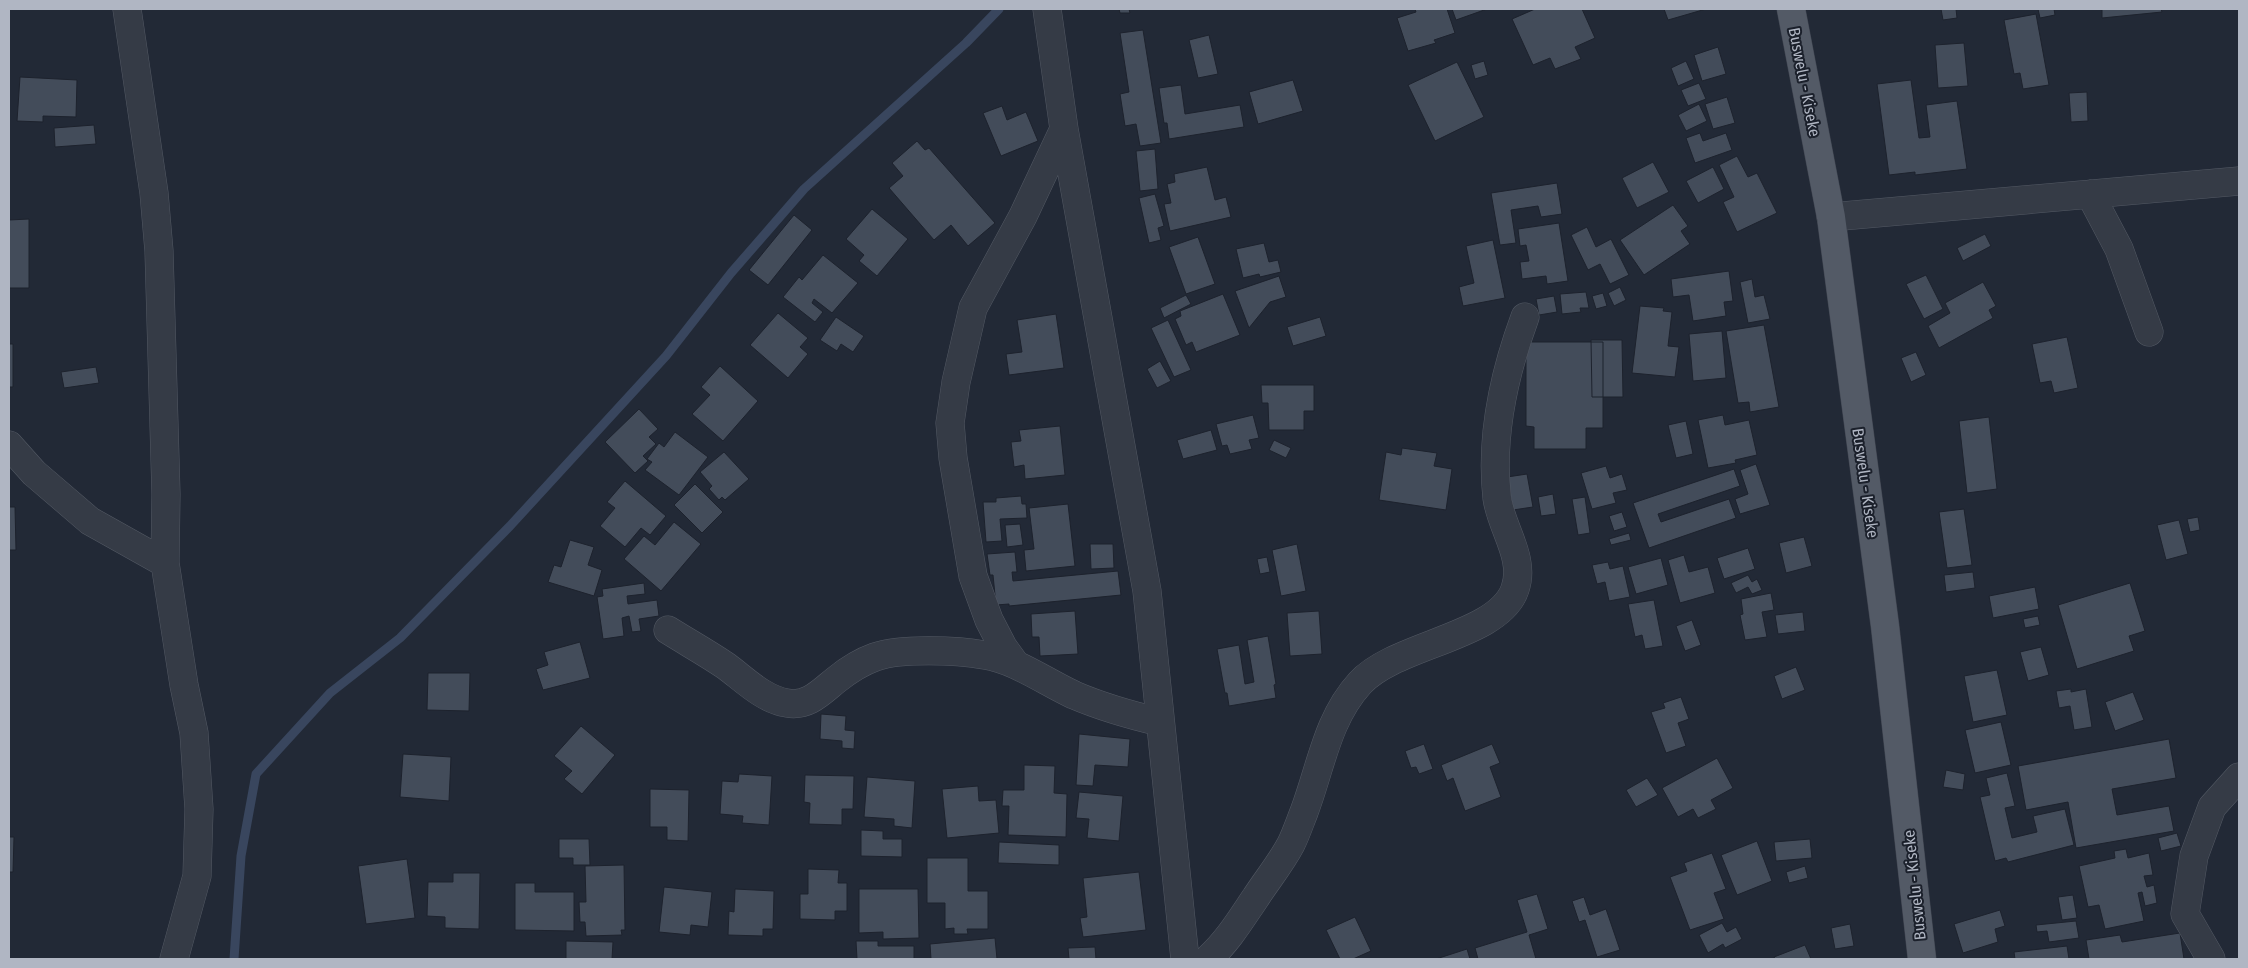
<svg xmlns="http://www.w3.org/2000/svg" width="2248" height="968" font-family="'Fira Sans Condensed',sans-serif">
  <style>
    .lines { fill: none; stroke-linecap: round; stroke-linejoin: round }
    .stream { stroke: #39465e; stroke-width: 9 }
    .building { fill: #434c5a; stroke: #1d222d }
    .minor-casing { stroke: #535964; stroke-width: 29 }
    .major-casing { stroke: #3f4450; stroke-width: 29 }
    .minor { stroke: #353b46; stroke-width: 28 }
    .major { stroke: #535a66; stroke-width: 28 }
    .labels { text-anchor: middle; stroke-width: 4; stroke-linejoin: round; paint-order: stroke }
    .street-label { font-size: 16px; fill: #b0b6c3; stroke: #1b202b }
  </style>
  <rect width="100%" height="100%" fill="#222936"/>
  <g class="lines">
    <path class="stream" d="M234,959l7,-103 15,-82 74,-81 70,-55 110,-112 156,-170 65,-83 73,-84 162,-146 33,-34"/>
  </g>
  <path class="building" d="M1119,9h10l1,4h-10z
    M1415,9h32l8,24 -21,7 2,3 -28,8 -11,-33 19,-6z
    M1452,9h35l-31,11z
    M1535,9h47l13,29 -20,9 6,12 -26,10 -5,-11 -17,7 -21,-46z
    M1664,9h42l-38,11z
    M1941,9h15l1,9 -14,2z
    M2038,9h16l1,6 -15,3z
    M2102,9h59l1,3 -60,6z
    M2036,14l13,71 -26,4 -3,-16 -6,1 -10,-54z
    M1143,30l18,113 -21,3 -4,-22 -11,2 -5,-32 9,-2 -9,-59z
    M1209,35l9,39 -20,4 -9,-38z
    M1964,43l4,43 -30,2 -3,-43z
    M1718,47l8,27 -24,7 -8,-26z
    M1484,61l4,14 -13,4 -4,-14z
    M1686,61l8,18 -16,7 -7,-18z
    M1457,62l27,55 -49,24 -27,-56z
    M20,77l57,3 -1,37 -33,-1v6l-26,-1z
    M1293,80l10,31 -45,13 -9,-32z
    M1911,80l8,58 11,-1 -4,-32 31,-4 10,68 -52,6v-3l-26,3 -12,-91z
    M1699,83l7,16 -18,7 -7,-16z
    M1181,85l4,29 55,-9 4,22 -75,12 -2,-16h-3l-5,-35z
    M2087,92l1,29 -17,1 -2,-29z
    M1727,97l8,26 -22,6 -8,-25z
    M1699,104l8,17 -21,10 -8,-16z
    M1002,106l5,14 19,-8 12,29 -37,15 -18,-43z
    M94,125l2,19 -41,3 -1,-19z
    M1700,133l3,8 23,-8 6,17 -37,13 -9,-25z
    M917,141l8,9 4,-2 66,75 -27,23 -17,-21 -17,15 -45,-52 14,-12 -11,-13z
    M1155,149l3,40 -18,2 -4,-40z
    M1737,156l11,21 9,-4 20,40 -40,19 -14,-30 11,-5 -15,-32z
    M1653,162l16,30 -32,16 -15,-30z
    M1207,167l8,33 11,-3 5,20 -61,14 -6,-27 7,-1 -4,-19 8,-2 -1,-8z
    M1713,167l11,22 -26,14 -12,-22z
    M1557,183l5,31 -21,3 -3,-11 -27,4 5,33 -16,2 -9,-52z
    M1155,194l9,32 -6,2 3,12 -12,3 -10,-45z
    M1673,205l15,21 -7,5 9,13 -46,31 -24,-35z
    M872,209l36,30 -31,37 -18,-15 5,-6 -18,-16z
    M794,215l18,15 -44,55 -19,-15z
    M29,219v69h-20v-68z
    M1559,223l9,58 -21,3 -1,-8 -24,3 -2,-17 9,-1 -3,-16 -6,1 -2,-17z
    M1587,227l9,20 15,-8 18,36 -19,9 -10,-20 -12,6 -17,-35z
    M1985,234l6,12 -28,15 -6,-13z
    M1198,237l17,47 -29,10 -17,-47z
    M1493,240l12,58 -42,8 -4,-19 15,-4 -8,-37z
    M1264,243l5,19 9,-2 3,12 -21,5 -1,-3 -16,4 -7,-29z
    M823,255l35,28 -26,30 -18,-14 -2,4 11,9 -8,10 -32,-25 16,-20 3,3z
    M1729,271l4,30 -9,1 2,14 -33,5 -4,-26 -16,2 -2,-18z
    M1926,275l17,34 -19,10 -18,-35z
    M1279,276l7,21 -16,5 -21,26 -14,-37z
    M1752,279l3,18 9,-2 6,24 -22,4 -8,-41z
    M1983,282l13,24 -7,4 4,8 -54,30 -11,-22 22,-13 -5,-10z
    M1620,287l6,13 -12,6 -6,-13z
    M1586,292l3,16h-9l1,4 -19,2 -2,-20z
    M1603,293l4,13 -11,3 -4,-13z
    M1223,294l17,41 -44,17 -4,-10 -6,3 -11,-26 6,-3 -1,-5z
    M1186,295l5,9 -27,14 -4,-10z
    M1554,296l3,16 -18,3 -3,-16z
    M1640,306l24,2 -1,3 9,1 -4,34 11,1 -4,30 -43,-4z
    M778,313l30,25 -8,9 8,7 -20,24 -38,-33z
    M1056,314l8,54 -55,7 -3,-21 16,-2 -5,-32z
    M836,317l28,19 -11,16 -12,-8 -4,7 -17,-11z
    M1320,317l6,19 -33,10 -6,-19z
    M1168,320l23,50 -17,7 -23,-49z
    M1764,325l15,82 -29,5 -1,-10 -11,1 -12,-72z
    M1722,331l4,47 -33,3 -4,-47z
    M2067,337l11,51 -24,5 -3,-12 -11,2 -8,-39z
    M1591,340h31l1,57h-31z
    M1526,342h77v86h-17v21h-52v-22l-8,-1z
    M9,344h4v43h-4z
    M1916,352l10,23 -15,7 -10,-24z
    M1160,361l11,20 -14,7 -10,-19z
    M720,366l38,35 -35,40 -31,-27 18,-19 -9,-8z
    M96,367l3,16 -35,5 -3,-16z
    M1261,385h53v26h-10v19h-35l-1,-27h-6z
    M639,409l19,20 -9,8 7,7 -13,12 5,5 -13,12 -30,-31z
    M1253,415l6,23 -10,2 3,9 -22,5 -3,-9 -5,1 -6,-22z
    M1723,415l2,10 24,-5 8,35 -22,5 1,3 -28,5 -10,-48z
    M1989,417l8,72 -30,4 -8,-72z
    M1686,421l7,33 -17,4 -8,-33z
    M1060,426l5,49 -40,4 -1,-14 -10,2 -3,-25 10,-1 -2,-11z
    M1211,430l6,20 -34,9 -6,-19z
    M675,432l33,25 -29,38 -34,-25 7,-8 -5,-3 12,-16 5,4z
    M1274,440l17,8 -5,10 -17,-8z
    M1402,448l35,5 -3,13 18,3 -6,41 -67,-10 7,-48 15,3z
    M724,452l25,27 -24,21 -3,-3 -3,3 -10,-11 3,-3 -12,-14z
    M1756,464l14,41 -30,9 -5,-15 13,-5 -8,-24z
    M1606,466l4,12 12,-4 5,16 -14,3 3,10 -24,6 -11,-36z
    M1734,469l6,17 -82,28 3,8 68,-23 7,19 -87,30 -16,-45z
    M1527,474l6,33 -20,3 -6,-33z
    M625,481l41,35 -16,19 -9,-7 -16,19 -25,-21 15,-18 -8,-6z
    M695,484l28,28 -21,21 -28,-28z
    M1553,494l3,20 -15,2 -3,-19z
    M1021,496l1,8h4l1,14 -27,1 2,22 -16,1 -3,-40h13v-4z
    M1585,497l5,36 -12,2 -6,-36z
    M1068,504l7,62 -49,5 -2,-21 10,-1 -5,-41z
    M9,507h6l1,43h-7z
    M1964,509l8,56 -25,3 -8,-56z
    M1622,512l5,15 -13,4 -5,-15z
    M2198,517l2,13 -10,2 -3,-13z
    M2179,520l9,34 -22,6 -9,-35z
    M674,522l27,22 -40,47 -37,-32 20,-23 11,9z
    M1020,524l3,21 -16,2 -2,-22z
    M1629,533l2,7 -20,5 -2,-6z
    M1804,537l8,29 -26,7 -7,-30z
    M570,540l24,7 -6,18 14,5 -8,26 -46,-14 6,-17 7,2z
    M1090,544h23l1,24 -23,1z
    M1297,544l9,47 -25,5 -9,-46z
    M1748,548l7,21 -31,10 -7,-21z
    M1015,552l2,20h-5l1,9 105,-10 3,24 -112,11v-2l-13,1 -3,-30h-3l-3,-21z
    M1684,555l5,17 19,-5 7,26 -35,10 -12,-43z
    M1267,557l3,15 -10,2 -3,-15z
    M1661,558l7,27 -32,9 -8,-27z
    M1608,562l2,7 13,-3 7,31 -21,4 -4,-19 -8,2 -5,-19z
    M1973,572l2,16 -29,4 -2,-17z
    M1748,575l4,7 5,-3 5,11 -10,4 -4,-7 -12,6 -5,-10z
    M644,583l1,11 -18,2 1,8 29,-4 2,16 -20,3 2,12 -9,1 -3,-16 -7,2 2,18 -21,3 -6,-42 6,-1 -1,-7z
    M2130,583l15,48 -16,5 5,15 -57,18 -19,-64z
    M2035,587l4,22 -46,9 -4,-22z
    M1771,593l3,17 -12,2 5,25 -22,3 -5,-25 3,-1 -2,-15z
    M1654,600l9,46 -18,3 -3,-14 -7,2 -7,-33z
    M1075,611l3,43 -38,2 -1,-19h-7l-1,-23z
    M1319,611l3,43 -32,2 -3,-43z
    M1803,612l2,19 -27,3 -3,-19z
    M2038,616l2,9 -15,3 -2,-9z
    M1692,620l9,25 -16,6 -9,-25z
    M1268,636l8,48 -2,1 2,13 -47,8 -2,-13h-2l-8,-44 22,-4 6,39 9,-2 -7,-42z
    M580,642l10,36 -47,12 -7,-21 12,-4 -4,-13z
    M2041,647l8,28 -21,6 -8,-29z
    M1796,667l9,23 -23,9 -8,-23z
    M1997,670l10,45 -34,7 -9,-46z
    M428,673h42l-1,38 -42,-1z
    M2071,689v3l15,-3 6,38 -18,3 -4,-24 -11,2 -3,-17z
    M2133,692l11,28 -29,11 -10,-29z
    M1681,697l8,22 -11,4 8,23 -20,7 -15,-41 14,-4 -2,-5z
    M821,714l25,2 -1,14 10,1 -1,18 -12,-1v-7l-22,-2z
    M2001,722l10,43 -36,8 -10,-43z
    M581,726l34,29 -33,39 -18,-15 8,-8 -18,-15z
    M1079,734l51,5 -2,28 -33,-2 -2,21 -17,-1z
    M2169,739l7,39 -64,11 5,26 52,-9 5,25 -98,17 -8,-46 -42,8 -8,-44z
    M1424,744l9,25 -14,5 -3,-7 -5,1 -6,-17z
    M1492,744l8,19 -10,4 11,30 -36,14 -12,-33 -6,3 -6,-16z
    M403,754l48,3 -2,44 -49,-4z
    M1717,758l16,30 -22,12 5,9 -18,9 -5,-9 -15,8 -16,-29z
    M1024,765l31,1 -1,27 13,1 -1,43 -58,-2 1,-29h-7l1,-16h21z
    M1946,770l19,4 -2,16 -20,-3z
    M2007,773l8,33 -10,2 7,30 25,-6 -4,-16 32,-7 9,36 -66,17 -2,-4 -11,3 -15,-64 10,-2 -4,-17z
    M739,774l33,2 -3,49 -27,-2 1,-7 -23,-2 2,-33 16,1z
    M805,775l49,1 -1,33h-11v16l-33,-1 1,-21 -6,-1z
    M867,777l48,4 -3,47 -18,-2v-7l-30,-2z
    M1647,778l11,17 -22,12 -10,-17z
    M978,786l1,15 17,-1 3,33 -52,5 -5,-49z
    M650,789l39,1 -1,51 -21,-1v-13h-17z
    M1079,792l44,4 -4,45 -32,-3 2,-19 -13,-1z
    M861,830l22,1v8h19v18l-41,-1z
    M2177,833l4,13 -20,5 -3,-13z
    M9,837h5l-1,35h-4z
    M559,839h30l1,26h-17v-7h-14z
    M1810,839l2,19 -36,3 -2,-19z
    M1757,841l15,40 -35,14 -16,-40z
    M999,842l60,3v20l-61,-2z
    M2126,849l2,9 21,-5 4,22 -9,1 3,11 7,-2 3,18 -12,3 -3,-14 -4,1 6,28 -39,8 -6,-24 -11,2 -9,-41 36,-8 -1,-7z
    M1712,853l14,36 -12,4 10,26 -34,11 -20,-53 17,-6 -3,-8z
    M927,858h41v33h20v38h-21l1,5h-14v-6l-9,1v-26h-18z
    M407,859l8,59 -49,6 -8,-58z
    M624,865l1,65h-4l1,5 -36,1 -1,-14h-5l-1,-20h7l-1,-36z
    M1805,866l3,12 -19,5 -3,-11z
    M808,869l31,1 -1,13h9v28h-12v9l-35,-1v-25h8z
    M1139,872l7,58 -63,7 -3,-19 7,-1 -4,-39z
    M453,873h27l-1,56 -34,-1v-11l-18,-1 1,-34h25z
    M515,883h20v9h39v39l-59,-1z
    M664,887l48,5 -4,35 -17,-2 -1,10 -31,-3z
    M735,889l39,2 -1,38h-10v7l-35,-1 1,-24 5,1z
    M859,889h59l1,49 -36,1v-7l-24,1z
    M1537,894l11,35 -19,6 7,24h-58l-3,-11 52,-16 -10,-32z
    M2073,895l4,23 -15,2 -4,-23z
    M1584,897l6,18 16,-6 14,41 -23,7 -12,-37 -6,2 -7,-21z
    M2000,910l5,16 -10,3 3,13 -35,11 -9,-29z
    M1355,917l16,34 -18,8h-13l-14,-29z
    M2076,921l3,17 -30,4 -2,-11 -10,1 -1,-7z
    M1722,923l5,9 9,-5 6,12 -17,9 -2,-4 -15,9 -9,-18z
    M1850,924l4,22 -19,3 -4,-21z
    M2180,933l4,26h-95l-3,-19 34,-5 2,7z
    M995,938l2,21h-66l-1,-15z
    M566,941l47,1 -1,17h-46z
    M856,941h22v5h36v13h-57z
    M1805,945l6,14h-36l-1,-2z
    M2067,946l2,13h-54l-1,-7z
    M1095,947l1,12h-27l-1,-11z
    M1467,949l3,10h-34z"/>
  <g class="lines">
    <g class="minor-casing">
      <path id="minor" d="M127,9l27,184 5,58 7,243 -1,69 19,122 10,48 5,76 -2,67 -23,83
        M1047,9l17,120 83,462 38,368
        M2090,194l29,55 30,83
        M1831,217l408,-36
        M9,445l25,28 56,48 75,42
        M668,630c19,12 39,23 58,36 19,14 37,33 61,37 21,4 34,-11 49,-23 11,-9 25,-18 39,-23 25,-9 82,-7 109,-2 32,5 60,26 90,40 28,12 56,20 86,27
        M1016,665l-13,-18 -14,-27 -16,-44 -20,-118 -3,-35 6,-41 17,-74 50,-92 41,-87
        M1208,959c20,-18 33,-40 48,-62 11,-17 25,-34 35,-53 5,-10 9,-22 13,-32 17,-45 23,-93 56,-129 35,-39 139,-46 155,-94 11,-31 -14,-61 -18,-91 -7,-62 7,-124 28,-181
        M2211,959l-26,-45 9,-58 18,-49 27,-30"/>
    </g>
    <g class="major-casing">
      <path id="major" d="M1791,9l40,208 54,409 37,333"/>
    </g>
    <use href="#minor" class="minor"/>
    <use href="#major" class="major"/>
  </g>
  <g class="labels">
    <g class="street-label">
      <text transform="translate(1805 82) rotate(79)" y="6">Buswelu - Kiseke</text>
      <text transform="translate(1866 483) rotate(82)" y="6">Buswelu - Kiseke</text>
      <text transform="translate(1914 885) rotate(-96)" y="6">Buswelu - Kiseke</text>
    </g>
  </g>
  <rect width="2248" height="968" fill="none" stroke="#b0b6c3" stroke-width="20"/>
</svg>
